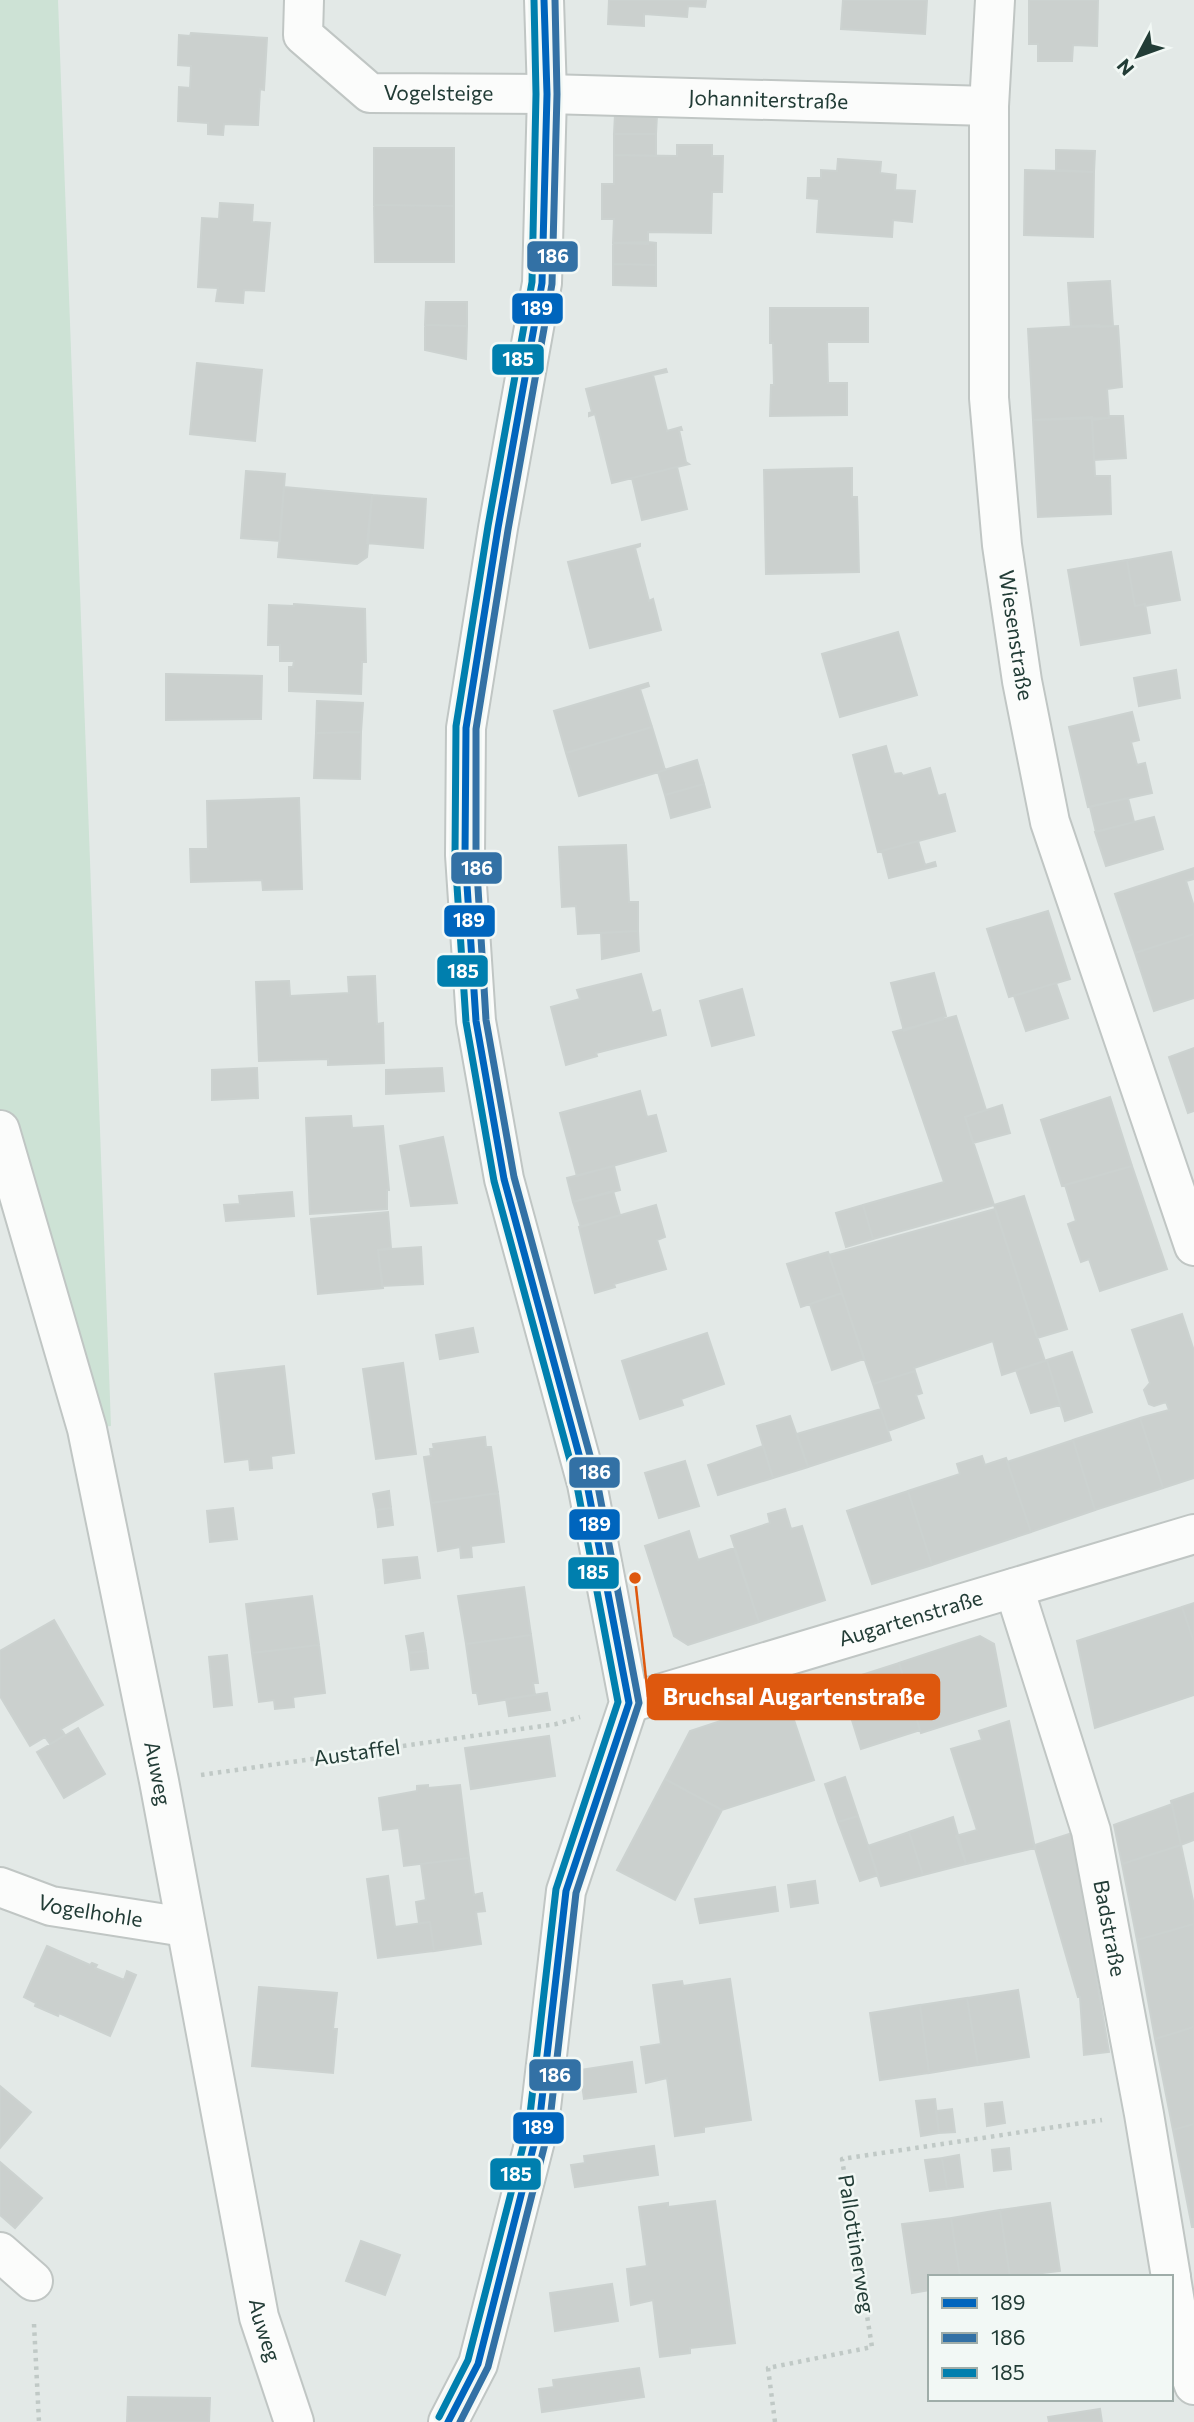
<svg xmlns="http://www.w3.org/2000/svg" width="1194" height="2422" font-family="Commissioner,sans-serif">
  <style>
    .green { fill: #cde2d5 }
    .building { fill: #cbd0ce; stroke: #ccd2d0; stroke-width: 2 }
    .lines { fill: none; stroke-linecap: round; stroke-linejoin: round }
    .street-casing { stroke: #c0c6c4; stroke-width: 42 }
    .path { stroke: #c0c9c6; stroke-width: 4.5; stroke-dasharray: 3.5 5; stroke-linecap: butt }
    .street { stroke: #fbfcfb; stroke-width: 38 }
    .bus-1-casing { stroke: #f2f8f5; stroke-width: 12 }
    .bus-2-casing { stroke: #f2f8f5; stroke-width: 12 }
    .bus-3-casing { stroke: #f2f8f5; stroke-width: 12 }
    .bus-1 { stroke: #0065bd; stroke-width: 7 }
    .bus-2 { stroke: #3371a5; stroke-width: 7 }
    .bus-3 { stroke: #007fae; stroke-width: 7 }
    .labels { text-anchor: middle; stroke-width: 5; stroke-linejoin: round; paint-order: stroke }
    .street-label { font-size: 21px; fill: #223c36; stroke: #f2f8f5 }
    .leader { fill: none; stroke: #de580e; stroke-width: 2.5 }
    .callout-dot { fill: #de580e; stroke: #f2f8f5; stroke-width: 2.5 }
    .callout { fill: #de580e; stroke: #de580e; stroke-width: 2.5 }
    .callout-label { font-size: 23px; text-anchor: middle; font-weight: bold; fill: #fff }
    .line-badge { stroke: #f2f8f5; stroke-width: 2.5 }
    .badge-label { font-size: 19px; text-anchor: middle; font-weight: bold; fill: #fff }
  </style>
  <rect width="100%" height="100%" fill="#e3e9e7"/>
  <path class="green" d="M0,0h58l53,1426 -24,3 -87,-299z"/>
  <path class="building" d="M609,0h97l-1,7 -17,-1 -1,11 -43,-3v12l-36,-2z
    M843,0h84l-2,34 -84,-5z
    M1029,0h69l-1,46 -24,-1 -1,16h-34v-17h-9z
    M191,33l76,5 -3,52 -4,-1 -2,36 -34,-1 -1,11 -15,-1v-11l-30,-2 1,-34 11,1 1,-22 -13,-1 1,-30 11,1z
    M615,114l42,1 -1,19h-42z
    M614,134h42v22l-42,-1z
    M677,145h35v11h11l-1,36h-10l-1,41 -63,-1v12l-35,-1 1,-24h-12v-35h12v-29l63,1z
    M374,148h80v58l-80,-1z
    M1056,150l39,1 -1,21 -38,-2z
    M838,159l43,3 -1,11 16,2 -1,15 20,1 -3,31 -19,-2 -1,17 -75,-5 2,-33 -12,-1 1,-20h13v-8l16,1z
    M1025,170l69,2 -1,65 -69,-2z
    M220,203l33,2 -1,17 18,1 -6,68 -20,-1 -1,13 -27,-2 2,-13 -20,-1 4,-69 17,1z
    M374,205l80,1v56h-79z
    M648,242l8,1v22l-43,-1v-21z
    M613,264l43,1v21l-43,-1z
    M1110,281l3,45 -42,1 -3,-44z
    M426,302h41v24l-42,-1z
    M770,308h98v34h-41l1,41h19v32l-77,1 1,-31h3l-1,-42h-3z
    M425,325l42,1 -1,33 -41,-9z
    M1099,325l-1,2 20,-1 4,61 -15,2 2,29 -76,2 -5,-91z
    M197,363l65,7 -7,71 -65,-7z
    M666,369l1,3 -14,3 14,56 14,-4 1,3h-3l7,32 3,2 -77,19 -17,-69 -6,2v-3l3,-1 -6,-23z
    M1109,416h14l3,42 -32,2 -2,-40 17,-2z
    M1092,417l3,59h15l1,38 -73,3 -5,-97z
    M677,467l10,42 -45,11 -10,-42z
    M852,468v29h5l2,75 -93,2 -2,-104z
    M246,471l39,3 -5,67 -39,-3z
    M284,487l88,8 -5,62 -10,7 -79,-7z
    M372,495l54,4 -3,49 -56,-5z
    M640,544v2l-5,2 14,53 4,-2 8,31 -71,18 -22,-86z
    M1171,552l9,48 -35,6v-2l-10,2 -8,-46z
    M1127,560l8,46 10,-2 5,29 -69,12 -13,-75z
    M294,604l71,5 1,53h-4l-1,32 -72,-3v-24h4l1,-6h-14v-16h-12l1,-40 25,1z
    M898,632l19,63 -77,22 -18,-63z
    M1176,670l4,28 -41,8 -5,-28z
    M166,674l96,2 -1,43 -95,1z
    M648,683l1,3 -9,3 12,38 -86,26 -12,-42z
    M317,701l46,2 -2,29 -45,1z
    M1132,712l7,28 -8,2 6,23 8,-2 7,30 -64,14 -19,-80z
    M652,727l13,43 -86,26 -13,-43z
    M361,732l-1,47 -46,-1 2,-45z
    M886,746l8,28 7,-1 2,3 27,-8 8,28 7,-2 10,37 -77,21 -25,-97z
    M697,760l7,24 -39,11 -7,-23z
    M704,784l6,23 -39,11 -6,-23z
    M299,798l3,91 -39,1 -1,-10 -71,2 -1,-33h18l-1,-48z
    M1128,798l6,24 -38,10 -6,-25z
    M1154,817l9,32 -57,17 -11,-34z
    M918,841l7,24 10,-3 1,4 -47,12 -7,-27z
    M626,845l3,57h9v29l-60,3 -2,-28 -14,1 -3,-60z
    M1194,868v11l-8,2 8,26v27l-59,19 -20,-59z
    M1048,911l22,68 -61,18 -22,-68z
    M638,931l1,20 -37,8 -1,-26z
    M1194,934v64l-40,13 -19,-58z
    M934,973l12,43 -42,15 -13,-48z
    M641,974l11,39 8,-3 6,25 -70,18 1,3 -31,9 -15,-58 29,-8 -3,-9z
    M375,976l2,48 6,-1 1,40 -56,2v-6l-69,2 -3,-79 33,-1 1,15 59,-3 -1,-16z
    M1056,983l12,35 -42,13 -12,-35z
    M742,989l12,46 -42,11 -12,-45z
    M956,1016l30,94 -21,7 29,88 -121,34 -10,-34 81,-23 -51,-150z
    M1194,1048v63l-6,2 -19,-56z
    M257,1068l1,30 -46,2v-30z
    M442,1068l2,23 -58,3v-24z
    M640,1091l7,26 9,-2 10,36 -89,25 -17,-63z
    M1110,1097l22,69 -70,20 -21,-66z
    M1002,1105l8,28 -37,10 -8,-26z
    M351,1116l1,12 31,-2 6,64h-2v19l-77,5 -4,-96z
    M443,1137l14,66 -46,3 -11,-60z
    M614,1166l6,24 -47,12 -6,-24z
    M1132,1166l35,103 -67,22 -11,-32 -8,3 -13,-38 8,-3 -11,-36z
    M613,1191l7,24 -39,12 -8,-25z
    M292,1192l2,24 -68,5 -2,-16 16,-1 -1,-8z
    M1024,1196l43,133 -30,9 -43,-133z
    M656,1205l9,32 -8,3 9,29 -52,15 1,3 -20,6 -16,-66z
    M863,1205l10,34 -27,8 -10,-34z
    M995,1209l50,152 -43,14 -9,-34 -79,27 1,3 -42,13 -44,-129z
    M388,1212l3,36 -13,2 5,38 -65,6 -7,-75z
    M421,1247l2,37 -41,2 -4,-36z
    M828,1252l14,41 -41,14 -14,-43z
    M842,1293l22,66 -32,11 -22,-66z
    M1182,1314l12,37v127l-31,10 -23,-70 29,-8 -3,-8 -12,4 -5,-2 -5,-14 6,-7 -18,-53z
    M473,1328l5,24 -38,7 -4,-24z
    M707,1333l17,51 -43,15 2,6 -43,14 -18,-58z
    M1072,1352l20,60 -27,9 -18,-61z
    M1047,1360l13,45 -29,8 -15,-43z
    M403,1363l13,91 -40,5 -13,-90z
    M284,1366l10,87 -23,3 1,12 -22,2 -1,-11 -24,3 -10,-88z
    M915,1371l7,22 -6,2 8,23 -36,13 -15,-47z
    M881,1409l10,31 -83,27 -11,-33z
    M790,1416l18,51 -35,11 -16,-52z
    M1140,1418l23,70 -68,22 -22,-70z
    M485,1437l1,10h5l7,46 -67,10 -7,-46 7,-1 -1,-7h4l-1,-5z
    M1073,1440l22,70 -64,22 -24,-70z
    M763,1446l10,32 -55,17 -10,-30z
    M982,1456l3,9 21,-7 25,74 -99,33 -24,-74 52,-17 -3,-10z
    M685,1461l14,45 -40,12 -14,-45z
    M389,1491l2,17 -15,2 -3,-16z
    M908,1491l24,74 -60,19 -25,-73z
    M498,1493l6,49 -33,4 1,11 -11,1 -1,-11 -22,4 -7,-48z
    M233,1508l4,31 -27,3 -3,-31z
    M391,1508l2,17 -15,2 -2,-17z
    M785,1509l6,20 11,-3 23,74 -66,22 -28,-86 39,-13 -2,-9z
    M689,1531l9,29 36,-12 25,74 -71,23 -14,-9 -29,-90z
    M417,1557l3,21 -35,5 -2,-23z
    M524,1587l7,48 -65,9 -8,-48z
    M312,1596l7,49 -67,8 -6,-49z
    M1194,1603v39l-12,-35z
    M1182,1607l12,35v53l-99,33 -18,-87z
    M54,1620l49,85 -42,24 4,6 -15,9 -5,-7 -15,9 -30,-50v-45z
    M423,1633l3,18 -17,2 -3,-17z
    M531,1635l7,48h-5l2,12 -56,9 -2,-11h-4l-7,-49z
    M980,1636l14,8 12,62 -85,27 -22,-70z
    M319,1645l6,48 -32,4 1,10 -19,2 -1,-9 -15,2 -7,-49z
    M426,1651l2,17 -17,2 -2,-17z
    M227,1655l5,50 -18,2 -5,-50z
    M899,1663l21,67 -59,19 -21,-67z
    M547,1693l3,17 -41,6 -3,-17z
    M787,1699l27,81 -92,30 -57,-31 25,-48z
    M1009,1721l26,127 -69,16 -10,-28 21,-6 -26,-81 31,-9 -3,-9z
    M78,1728l27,46 -41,24 -27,-46z
    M549,1736l6,40 -84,13 -6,-41z
    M845,1777l13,39 -20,6 -13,-38z
    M665,1779l57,31 -47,90 -58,-30z
    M428,1785v3l32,-3 9,73 -65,8 -5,-38 -16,2 -4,-32 38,-7v-5z
    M1194,1793v47l-13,5 -10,-44z
    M1172,1804l9,41 -59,19 -8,-39z
    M858,1816l20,59 -18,6 -22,-59z
    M953,1817l13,47 -43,11 -14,-43z
    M909,1832l14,43 -42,11 -13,-40z
    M1072,1833l37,219 -25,3 -4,-58h-2l-43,-149v-3z
    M1181,1845l12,56 1,23 -57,16 -15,-76z
    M469,1858l5,37 8,-2 3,18 -9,1 5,32 -47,7 -4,-29 -11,1 -3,-21 10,-2 -5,-36z
    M388,1876l7,51 35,-5 4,29 -56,7 -11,-79z
    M815,1881l3,22 -27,4 -3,-22z
    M775,1887l3,24 -78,12 -5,-24z
    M1194,1924v103l-39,12 -18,-99z
    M47,1946l43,19 2,-2 5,2 -2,3 29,12 3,-9 9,4 -26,61 -51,-23 -1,3 -23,-10 1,-3 -12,-6z
    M730,1979l21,141 -47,7v5l-29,4 -8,-58 -21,5 -5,-36 20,-3 -8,-59 29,-4 1,5z
    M259,1987l78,6 -4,36h4l-4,44 -81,-7z
    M1018,1990l11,67 -51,8 -11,-67z
    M967,1998l11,67 -49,8 -9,-68z
    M920,2005l9,68 -49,7 -10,-67z
    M1194,2027v97l-21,6 -18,-91z
    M632,2062l4,30 -52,7 -4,-29z
    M0,2086l31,26 -31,36z
    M935,2099l4,34 -18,3 -5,-35z
    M1002,2102l3,21 -18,3 -2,-22z
    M952,2109l3,23 -16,1 -3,-22z
    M1194,2124v103h-2l-19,-97z
    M654,2146l4,29 -83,12 -4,-22 14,-2 -1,-7z
    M1009,2148l2,21 -17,2 -2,-21z
    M959,2155l4,32 -16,2 -5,-31z
    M942,2158l5,31 -17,2 -5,-31z
    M0,2162l42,36 -27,30 -15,-13z
    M715,2201l20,142 -45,5v5l-30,4 -7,-57 -22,5 -4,-36 20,-3 -8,-59 29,-4v4z
    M1050,2203l10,68 -50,6 -10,-67z
    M1000,2210l10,67h-50l-9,-59z
    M951,2218l9,59h-30v13l-18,3 -10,-69z
    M361,2241l39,14 -15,40 -39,-14z
    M612,2284l6,37 -63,10 -5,-38z
    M639,2368l5,29 -102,15 -3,-23 15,-2 -1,-7z
    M128,2397l82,1 -1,24h-82z
    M1100,2409l2,13h-53l-1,-5z"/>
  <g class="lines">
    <g class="street-casing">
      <g id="street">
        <path id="s1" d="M304,0l-1,35 67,58 177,1 442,12"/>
        <path id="s2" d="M995,0l-6,106v292l13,147 20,136 28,141 144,424"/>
        <path id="s3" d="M0,1130l87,299 72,352 100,536 35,105"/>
        <path id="s4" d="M1014,1588l77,243 53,283 27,163"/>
        <path id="s5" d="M629,1703l565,-169"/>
        <path id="s6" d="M0,1887l51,19 134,21"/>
        <path d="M0,2252l33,29"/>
        <path d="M1171,2278l13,79 10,28"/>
        <path d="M448,2422l30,-58 61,-239 27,-234 63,-188 -42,-219 -83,-305 -28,-158 -11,-166 1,-127 32,-200 44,-245 5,-189 -3,-94"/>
      </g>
    </g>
    <path class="path" d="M201,1775l355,-51 24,-7
      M34,2324l5,98
      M775,2422l-7,-54 104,-21 -30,-188 260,-39"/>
    <use href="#street" class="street"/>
    <g class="bus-1-casing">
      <path id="bus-1" d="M448,2422l30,-58 61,-239 27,-234 63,-188 -42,-219 -83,-305 -28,-158 -11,-166 1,-127 32,-200 44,-245 5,-189 -3,-94"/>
    </g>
    <g class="bus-2-casing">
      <path id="bus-2" d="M460,2422l28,-55 61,-239 27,-235 63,-190 -42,-222 -83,-304 -28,-157 -10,-165v-126l32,-199 44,-246 5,-190 -2,-94"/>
    </g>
    <g class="bus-3-casing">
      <path id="bus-3" d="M439,2417l29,-57 61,-237 27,-234 62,-187 -41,-216 -83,-305 -28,-159 -11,-166 1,-130 32,-200 44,-244 4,-188 -2,-94"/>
    </g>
    <use href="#bus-1" class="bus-1"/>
    <use href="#bus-2" class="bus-2"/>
    <use href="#bus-3" class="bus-3"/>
  </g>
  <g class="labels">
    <g class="street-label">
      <text dy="7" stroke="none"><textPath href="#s1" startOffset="192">Vogelsteige</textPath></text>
      <text dy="7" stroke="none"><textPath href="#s1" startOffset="522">Johanniterstraße</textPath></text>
      <text dy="7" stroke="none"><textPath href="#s2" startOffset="637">Wiesenstraße</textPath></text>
      <text dy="7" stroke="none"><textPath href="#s5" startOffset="294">Augartenstraße</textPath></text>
      <text transform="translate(357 1753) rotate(-8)" y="7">Austaffel</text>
      <text dy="7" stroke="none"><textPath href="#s3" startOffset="663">Auweg</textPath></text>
      <text dy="7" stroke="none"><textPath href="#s6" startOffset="94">Vogelhohle</textPath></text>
      <text dy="7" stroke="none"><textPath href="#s4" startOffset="354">Badstraße</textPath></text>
      <text transform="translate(856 2244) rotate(81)" y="7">Pallottinerweg</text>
      <text dy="7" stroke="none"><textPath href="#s3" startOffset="1230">Auweg</textPath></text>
    </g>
  </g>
  <path class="leader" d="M635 1578L648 1697"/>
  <circle class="callout-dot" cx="635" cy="1578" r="7"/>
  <rect class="callout" x="648" y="1675" width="291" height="44" rx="7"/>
  <g class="callout-label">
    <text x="794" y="1705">Bruchsal Augartenstraße</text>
  </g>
  <g class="line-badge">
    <rect x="526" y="240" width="53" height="33" rx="7" fill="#3371a5"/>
    <rect x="511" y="292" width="53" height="33" rx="7" fill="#0065bd"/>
    <rect x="491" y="343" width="54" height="33" rx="7" fill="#007fae"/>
    <rect x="450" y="851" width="53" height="34" rx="7" fill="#3371a5"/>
    <rect x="443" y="904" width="53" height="34" rx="7" fill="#0065bd"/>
    <rect x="436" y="954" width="53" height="34" rx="7" fill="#007fae"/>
    <rect x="568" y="1456" width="53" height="33" rx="7" fill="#3371a5"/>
    <rect x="568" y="1508" width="53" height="33" rx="7" fill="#0065bd"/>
    <rect x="567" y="1556" width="53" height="34" rx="7" fill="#007fae"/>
    <rect x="528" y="2058" width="54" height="34" rx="7" fill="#3371a5"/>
    <rect x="512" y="2111" width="53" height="34" rx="7" fill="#0065bd"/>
    <rect x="489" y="2157" width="53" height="34" rx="7" fill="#007fae"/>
  </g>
  <g class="badge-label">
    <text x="553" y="263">186</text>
    <text x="537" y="315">189</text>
    <text x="518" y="366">185</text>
    <text x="477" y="875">186</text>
    <text x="469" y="927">189</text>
    <text x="463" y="978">185</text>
    <text x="595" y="1479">186</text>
    <text x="595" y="1531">189</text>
    <text x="593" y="1579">185</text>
    <text x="555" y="2082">186</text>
    <text x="538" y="2134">189</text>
    <text x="516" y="2181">185</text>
  </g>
  <rect x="928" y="2275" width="245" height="126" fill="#f2f8f5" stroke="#9fada9" stroke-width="2"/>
  <rect x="942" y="2298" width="35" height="10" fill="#0065bd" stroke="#9fada9" stroke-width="2"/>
  <text x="991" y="2310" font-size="21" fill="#223c36">189</text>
  <rect x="942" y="2333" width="35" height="10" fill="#3371a5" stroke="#9fada9" stroke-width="2"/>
  <text x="991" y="2345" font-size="21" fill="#223c36">186</text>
  <rect x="942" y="2368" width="35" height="10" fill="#007fae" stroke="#9fada9" stroke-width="2"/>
  <text x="991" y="2380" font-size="21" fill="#223c36">185</text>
  <g transform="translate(1138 56) rotate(229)" stroke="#f2f8f5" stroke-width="5" paint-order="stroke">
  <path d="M0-5L12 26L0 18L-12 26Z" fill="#223c36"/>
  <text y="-10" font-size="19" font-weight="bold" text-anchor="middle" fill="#223c36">N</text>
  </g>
</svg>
